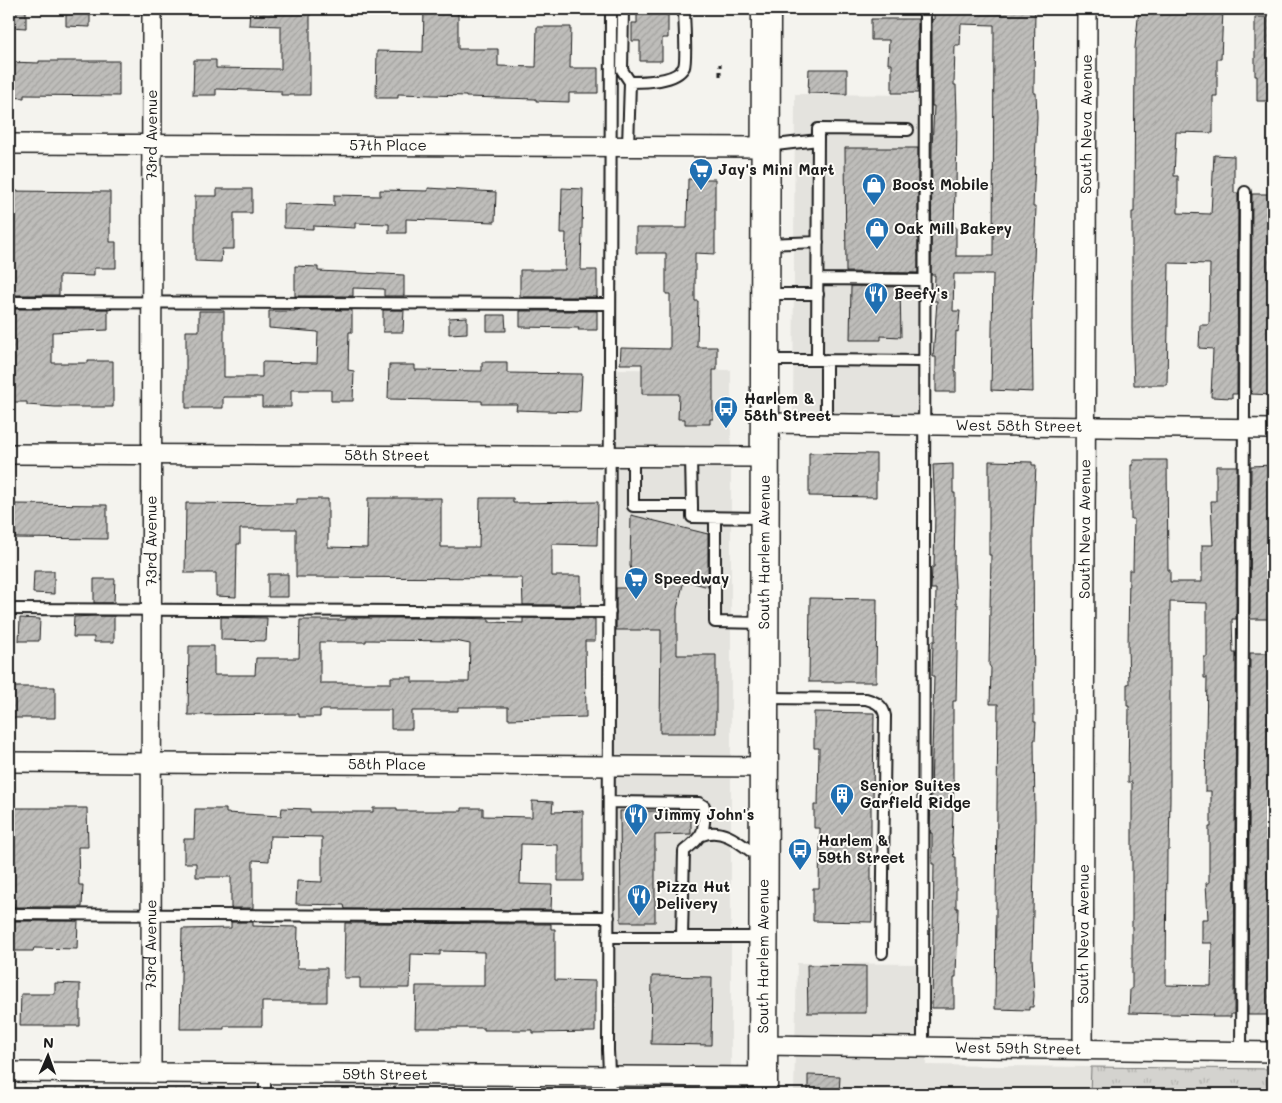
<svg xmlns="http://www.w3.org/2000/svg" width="1282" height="1103" font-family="Mali,sans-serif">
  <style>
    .built { fill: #e4e3de }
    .industrial { fill: url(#industrial-grid) }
    .park { fill: url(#park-tufts); stroke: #787876 }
    .building { fill: url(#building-hatch); stroke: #1c1c1c; fill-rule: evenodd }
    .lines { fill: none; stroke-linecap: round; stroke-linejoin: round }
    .service-casing { stroke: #1c1c1c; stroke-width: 14 }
    .minor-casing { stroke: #1c1c1c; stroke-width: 22 }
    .primary-casing { stroke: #1c1c1c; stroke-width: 31 }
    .path { stroke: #1c1c1c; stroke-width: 3; stroke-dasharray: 5 4; stroke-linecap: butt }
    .service { stroke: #fdfcf7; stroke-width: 10 }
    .minor { stroke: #fdfcf7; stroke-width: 19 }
    .primary { stroke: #fdfcf7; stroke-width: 28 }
    .labels { text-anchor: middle; stroke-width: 4; stroke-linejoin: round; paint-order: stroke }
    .street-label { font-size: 15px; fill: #1c1c1c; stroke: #fdfcf7 }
    .poi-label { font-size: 15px; font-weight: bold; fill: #1c1c1c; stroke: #fdfcf7; text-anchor: start }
  </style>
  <defs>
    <pattern id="industrial-grid" width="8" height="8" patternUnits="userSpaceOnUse" patternTransform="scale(1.25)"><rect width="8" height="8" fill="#e4e3de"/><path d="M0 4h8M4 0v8" fill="none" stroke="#c3c2be"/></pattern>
    <pattern id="park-tufts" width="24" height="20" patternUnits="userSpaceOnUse" patternTransform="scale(1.25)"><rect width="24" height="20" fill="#d4d3cf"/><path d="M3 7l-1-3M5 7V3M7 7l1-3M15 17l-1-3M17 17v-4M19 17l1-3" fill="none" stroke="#b5b5b1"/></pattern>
    <pattern id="building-hatch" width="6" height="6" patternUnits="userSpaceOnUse" patternTransform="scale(1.25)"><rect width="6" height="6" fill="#bebdba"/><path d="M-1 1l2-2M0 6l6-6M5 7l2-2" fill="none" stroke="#a3a29f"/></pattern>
  </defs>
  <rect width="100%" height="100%" fill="#f4f3ee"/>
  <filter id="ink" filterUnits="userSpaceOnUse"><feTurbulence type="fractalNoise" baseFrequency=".02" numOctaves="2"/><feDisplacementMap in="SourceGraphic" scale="10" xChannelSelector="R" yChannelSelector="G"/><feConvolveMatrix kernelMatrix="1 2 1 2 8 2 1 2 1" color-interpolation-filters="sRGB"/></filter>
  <g filter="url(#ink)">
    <path class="built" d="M795,94l125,1 -2,333 -125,-1z
      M614,369l117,1v724h-209v-4h87z
      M797,963l130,1 -1,101 165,2 -1,27h-296z"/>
    <path class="industrial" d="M9,1087l513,3v4h-513z"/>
    <path class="park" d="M1091,1067l182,2v25h-183z"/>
    <path class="building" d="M9,9h17v19l-17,-1z
      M66,9h24v18l-24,-1z
      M250,9h60v86h-29v-4l-65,-2v6h-23l1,-35h22v8l65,1v-43l-32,-1z
      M424,9h34v40h40v17l38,1 1,-40h34l-1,41h28v25h-29v9l-33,-1v-2l-70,-2v-1l-68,-2v4h-22l1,-47 46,1z
      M637,9h31v29h-6v23h-22v-20h-8v-18h5z
      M934,9h101l-1,78v6h2l1,24 -4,90h3l-4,106 1,79 -42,-2 2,-116h-39l-1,37h7l-2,21 -2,-1 -1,40h1v21h-20v-35h-3l4,-56h-3l1,-26h-4l1,-127 2,-42h-2v-87l2,1zM961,24l33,1 -1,231h-37v-29h-2l1,-36h1l1,-76 -1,-30h-2l1,-40h5z
      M1139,9h84l-2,50h-4v37h-4v37l-37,-1 -2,44h4v37l33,1 3,-59 20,1v37h4l-1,201h-5v4l-21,-1 2,-48 -14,-1 1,-23h9l1,-61 -41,-1 -2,122h-33l-2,-56v-117h2l1,-164z
      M1255,17h18v84h-16v-25h-2z
      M871,19h47v74h-26v-29h-4l1,-24h-18z
      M39,61h80v35l-95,-1v3l-15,-1v-35l30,1z
      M809,69h38v25l-39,-1z
      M845,148h73v125l-72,-1z
      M688,179h27v75l-20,-1v48h3l-1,46h20v23h-4v49h-3v5h-25v-5h-7l1,-25h-37v-30h-22l1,-16 49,1v-55h-4v-41h-30v-25h51z
      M428,188l68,4 -1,30 -89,-3v14h-17v-9l-34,-1v5l-42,-2v3l-29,-1v-24l50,2v-11l46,1v-6l48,1z
      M562,188l21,1 -2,81h16v27h-77v-27h45l1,-37h-5z
      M217,189h35v24h-18v36h-12l-1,13 -26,-1v-65h22z
      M9,191l101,1v50h6v26h-22v8l-35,-1v20h-50z
      M1252,194h21v201l-22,-1z
      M295,266l23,1v4l86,4v21h-20v-7l-31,-1v8h-58z
      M851,286l49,1 1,50 -20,-1v4h-31z
      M9,309h99v21l-56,2v31h36v-2h25v46h-58l-28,-2v-3h-18z
      M295,310h57v22h-3l-1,38 6,1 -1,30h-22v-11h-40v17h-29v-10h-39v11h-37v-77h13v-20h25v66h38v-15l55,1 1,-31 -49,-4v-17h26z
      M383,310h21l-1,22h-20z
      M520,311h77v19h-19l1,-2 -59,-1z
      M487,315h18l1,16h-19z
      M467,317v16l-18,1v-16z
      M482,362h25v11l75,1 -2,38 -64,-2 1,-6h-35v-3l-94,-2 1,-34h26v5l67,1z
      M809,453l67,1v43l-67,-1z
      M1133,460h34l1,110h2v12h32v-37h11l-2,-44h5v-35h21l-1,153h-4l1,34h3l-2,361h-3v3h-19l1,-2 -84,-2 1,-24h2v-207h-4l1,-76h-2v-22h2l-1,-37 1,-77h4l1,-51h-3v-54h2zM1170,602l37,1v54h-3v21h3l-2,113h6v36h-2v56h-3l2,36h-6v24h10l-1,43 -45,-1 1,-135h2l1,-51z
      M989,461l43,1v3h4l-3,67 1,190h2l-1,18h-1l1,79 -3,138 2,39 -1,11h-4v3l-34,-1 3,-305h-8l1,-36 -2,-3 2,-110h-2z
      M953,464v29h2v20l-1,54 2,37h2l-2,97h-3v78l1,1 -2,63 2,14h2v51h2l-2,69h-2v31h-22l2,-144h-2v-31h-2l4,-157h-2l1,-35h2l1,-52h-5l1,-22h2l1,-54 -2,-48z
      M1272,465l1,154h-23l1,-153z
      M368,498h73v49h38l1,-49h33v5l85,-1 -1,43 -45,-1v32h29v29h-58l-1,-27 -226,-1v-48h-56v15h-3l-1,53 -20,-1v-23h-31l1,-70 111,1v-5h31v48l39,1z
      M15,504l92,1v34l-92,-1z
      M631,515l77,19v53l-24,-7 -7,29v46h39v78h-56l1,-103h-45v-42h22l-8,-22z
      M34,571h20v23l-21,-1z
      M268,574h20v23h-20z
      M94,579h21l-1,24h-20z
      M810,598l67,1 -1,83h-67z
      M94,616h20v26h-20v-5h-21l1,-20z
      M221,617l46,1 -1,23 -45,-1z
      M20,618l20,1 -1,22h-20z
      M346,618h113l30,1v3l34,1v-5l72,1v22h-10l1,76 -78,2v-12h-50v4h-46v18h-21v-19h-71v7h-21v-3l-111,1 1,-69h25v29h41l1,-17h43l1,-38h46zM366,640l89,1 15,3 -1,38h-57v-5h-21v6h-71v-41h46z
      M1250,653h23l-1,362h-24z
      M9,687h46v31h-46z
      M814,712l60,1 -1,92h-2v78h1v39l-59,-1v-33h6l1,-60h-6v-23h4l1,-57h-5z
      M532,801l21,1 -1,10 31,-1v70h-25v-36l-37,-1 -1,40 32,1 -1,25 -206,-1 -1,-4 -48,-1 1,-23 25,1v-45l-52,-1 -1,25 -16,-1v48h-22v-31h-35v-14h-12v-24h10l1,-30h31v4l55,3 1,-8 28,1v3h63v-4h24v3h65v-3h21v8l49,1z
      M9,808h78l1,39h-10l1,38h4l-1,22h-68v-4h-2l1,-54h-3z
      M620,811h71v23l-36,1v87h-34z
      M14,921h64l-1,28 -43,-1 -1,3h-20z
      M231,922h22v4l45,1 -1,41h30v34h-65v24h-38v3h-44l2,-100 49,-1z
      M345,923l206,1v5h4v51l40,1v51l-62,1v-3h-49v-2h-69l1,-42h68v-34l-44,-1v4l-29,-1 -1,34h-50v-10h-16z
      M807,965l59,1v47h-58z
      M652,976l60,1 -1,68 -60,-1z
      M55,983l25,1v42h-60l1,-32h34z
      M808,1075l32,1 -1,18h-31z"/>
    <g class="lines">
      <g class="service-casing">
        <path id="service" d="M623,9l-1,61 8,12
          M908,130l-90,-1 -1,231 107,1
          M628,146l2,-64c14,0 46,0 54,-15 3,-8 0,-47 0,-58
          M767,146l51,-6
          M766,244l52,-2
          M818,279l106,1
          M766,294h52
          M9,302l601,2
          M766,360h51
          M826,360v64
          M633,457v49h59l-1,-49
          M692,506v11l72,1
          M715,517v105l49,1
          M9,609l601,3
          M765,698l101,1c10,3 17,6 19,17l-3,237
          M609,802l90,1 5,3c1,26 0,29 -20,45l-2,86
          M702,835c22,-9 41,11 58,23
          M9,914l600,3
          M608,937h154
          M923,1048l2,-1039
          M1241,1052l4,-860
          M265,1074v20
          M610,1094l-2,-44 3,-1041"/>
      </g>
      <g class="minor-casing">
        <g id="minor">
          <path id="s1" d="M9,144l757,3"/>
          <path id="s2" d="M765,423l508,6"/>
          <path id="s3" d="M9,454l756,3"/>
          <path id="s4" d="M9,762l755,5"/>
          <path id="s5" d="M763,1045l510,7"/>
          <path id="s6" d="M1083,1049l4,-1040"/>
          <path id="s7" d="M9,1072l754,5"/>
          <path id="s8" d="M151,1073l1,-1064"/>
        </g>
      </g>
      <g class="primary-casing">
        <g id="primary">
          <path id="s9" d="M763,1094l3,-1085"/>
        </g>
      </g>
      <path class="path" d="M720,76v-12"/>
      <use href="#service" class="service"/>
      <use href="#minor" class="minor"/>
      <use href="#primary" class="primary"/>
    </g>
  </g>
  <defs>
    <g id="supermarket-pin" transform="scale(1.25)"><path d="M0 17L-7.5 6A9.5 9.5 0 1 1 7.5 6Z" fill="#1f6fb2" stroke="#fdfcf7"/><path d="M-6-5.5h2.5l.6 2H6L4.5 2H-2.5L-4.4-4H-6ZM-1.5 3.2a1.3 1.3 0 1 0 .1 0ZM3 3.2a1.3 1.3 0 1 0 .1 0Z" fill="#fff"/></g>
    <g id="shop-pin" transform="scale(1.25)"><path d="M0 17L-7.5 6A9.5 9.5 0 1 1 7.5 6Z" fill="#1f6fb2" stroke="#fdfcf7"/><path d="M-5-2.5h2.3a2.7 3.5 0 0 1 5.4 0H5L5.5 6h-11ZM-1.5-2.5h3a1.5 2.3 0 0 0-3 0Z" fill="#fff"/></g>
    <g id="restaurant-pin" transform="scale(1.25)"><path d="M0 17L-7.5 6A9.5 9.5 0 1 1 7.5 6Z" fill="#1f6fb2" stroke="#fdfcf7"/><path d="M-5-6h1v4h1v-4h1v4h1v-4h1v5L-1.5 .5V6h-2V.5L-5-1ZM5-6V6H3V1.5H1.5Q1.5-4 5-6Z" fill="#fff"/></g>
    <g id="bus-pin" transform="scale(1.25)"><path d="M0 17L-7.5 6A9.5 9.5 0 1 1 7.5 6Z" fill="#1f6fb2" stroke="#fdfcf7"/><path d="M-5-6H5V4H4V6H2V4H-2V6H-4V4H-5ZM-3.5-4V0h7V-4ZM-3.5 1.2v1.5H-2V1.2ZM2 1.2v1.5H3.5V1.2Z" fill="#fff"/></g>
    <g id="building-pin" transform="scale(1.25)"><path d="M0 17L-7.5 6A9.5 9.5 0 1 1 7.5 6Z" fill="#1f6fb2" stroke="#fdfcf7"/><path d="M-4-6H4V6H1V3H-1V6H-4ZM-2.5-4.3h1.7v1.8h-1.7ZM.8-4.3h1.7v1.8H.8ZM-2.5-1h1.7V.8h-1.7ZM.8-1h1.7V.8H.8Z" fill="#fff"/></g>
  </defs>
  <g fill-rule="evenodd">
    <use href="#supermarket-pin" x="701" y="170"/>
    <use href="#shop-pin" x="874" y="185"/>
    <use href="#shop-pin" x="877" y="229"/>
    <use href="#restaurant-pin" x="876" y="294"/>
    <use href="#bus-pin" x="726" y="408"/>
    <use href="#supermarket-pin" x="636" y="579"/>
    <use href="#building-pin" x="842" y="795"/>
    <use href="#restaurant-pin" x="636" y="815"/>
    <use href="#bus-pin" x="800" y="850"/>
    <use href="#restaurant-pin" x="639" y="896"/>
  </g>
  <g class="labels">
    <g class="street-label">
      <text dy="5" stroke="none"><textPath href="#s6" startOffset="925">South Neva Avenue</textPath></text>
      <text dy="5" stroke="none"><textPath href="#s8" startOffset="938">73rd Avenue</textPath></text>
      <text dy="5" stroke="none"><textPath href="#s1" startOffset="379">57th Place</textPath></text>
      <text dy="5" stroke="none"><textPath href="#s2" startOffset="254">West 58th Street</textPath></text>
      <text dy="5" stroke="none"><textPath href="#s3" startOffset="378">58th Street</textPath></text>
      <text dy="5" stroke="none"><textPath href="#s6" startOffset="520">South Neva Avenue</textPath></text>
      <text dy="5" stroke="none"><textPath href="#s8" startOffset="532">73rd Avenue</textPath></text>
      <text dy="5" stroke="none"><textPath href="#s9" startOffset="542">South Harlem Avenue</textPath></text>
      <text dy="5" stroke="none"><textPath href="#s4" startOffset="378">58th Place</textPath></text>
      <text dy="5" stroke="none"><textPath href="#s6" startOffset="115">South Neva Avenue</textPath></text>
      <text dy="5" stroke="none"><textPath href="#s8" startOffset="128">73rd Avenue</textPath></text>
      <text dy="5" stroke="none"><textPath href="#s9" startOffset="138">South Harlem Avenue</textPath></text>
      <text dy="5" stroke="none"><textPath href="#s5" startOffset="255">West 59th Street</textPath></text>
      <text dy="5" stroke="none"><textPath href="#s7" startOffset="376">59th Street</textPath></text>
    </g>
    <g class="poi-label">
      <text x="718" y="175">Jay's Mini Mart</text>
      <text x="892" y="190">Boost Mobile</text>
      <text x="894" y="234">Oak Mill Bakery</text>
      <text x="894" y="299">Beefy's</text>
      <text x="744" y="404">Harlem &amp;<tspan x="744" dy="17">58th Street</tspan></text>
      <text x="654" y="584">Speedway</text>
      <text x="860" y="791">Senior Suites<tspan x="860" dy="17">Garfield Ridge</tspan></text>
      <text x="654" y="820">Jimmy John's</text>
      <text x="818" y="846">Harlem &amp;<tspan x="818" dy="17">59th Street</tspan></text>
      <text x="656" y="892">Pizza Hut<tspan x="656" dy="17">Delivery</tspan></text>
    </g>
  </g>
  <rect width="1282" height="1103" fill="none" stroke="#fdfcf7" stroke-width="30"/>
  <rect x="15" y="15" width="1252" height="1073" fill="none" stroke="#1c1c1c" stroke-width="2" filter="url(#ink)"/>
  <g transform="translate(48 1056) rotate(2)" stroke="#fdfcf7" stroke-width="4" paint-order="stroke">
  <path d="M0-4L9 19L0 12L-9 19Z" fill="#1c1c1c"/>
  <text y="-8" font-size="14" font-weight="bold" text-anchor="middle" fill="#1c1c1c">N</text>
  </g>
</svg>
